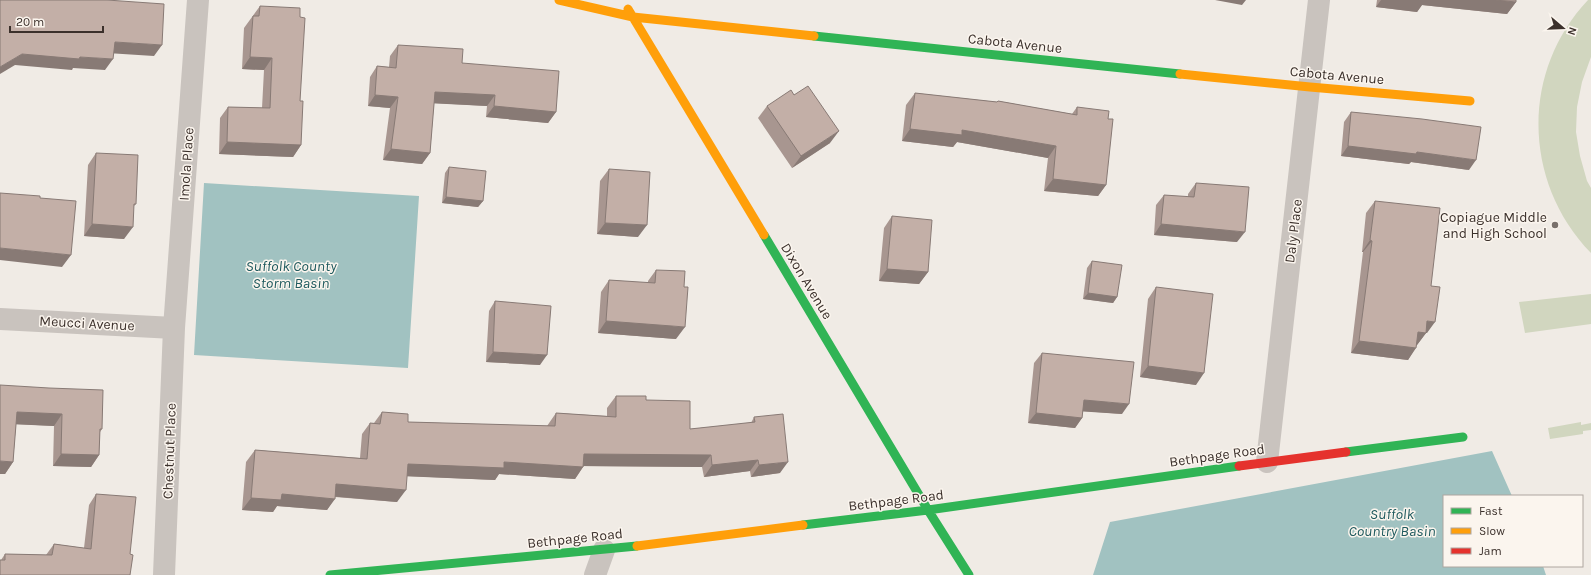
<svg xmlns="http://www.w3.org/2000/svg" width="1591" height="575" font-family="Karla,sans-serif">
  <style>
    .green { fill: #d1d6bf }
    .water { fill: #a1c2c1 }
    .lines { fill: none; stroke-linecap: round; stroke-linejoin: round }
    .street { stroke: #c9c3be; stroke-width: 22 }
    .fast { stroke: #30b455; stroke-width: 9 }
    .slow { stroke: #ff9f0a; stroke-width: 9 }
    .jam { stroke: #e5322d; stroke-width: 9 }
    .wall { fill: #a89690 }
    .shaded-wall { fill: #887a75 }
    .building { fill: #c3afa7; stroke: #887a75 }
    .poi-dot { fill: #7a716c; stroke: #fbf5ee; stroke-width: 1.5 }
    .labels { text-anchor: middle; stroke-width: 3; stroke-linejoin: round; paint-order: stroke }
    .street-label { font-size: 14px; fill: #3b302b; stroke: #fbf5ee }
    .poi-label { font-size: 14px; fill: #3b302b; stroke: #fbf5ee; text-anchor: end }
    .water-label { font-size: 15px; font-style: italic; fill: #1f5a5e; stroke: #fbf5ee }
  </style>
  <rect width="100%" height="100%" fill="#f0ebe5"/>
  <path class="green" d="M1588,0h3v57l-9,25 -5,25 -1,25 4,24 7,25 4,7v65c-68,-70 -71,-181 -3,-253z
    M1591,294v30l-66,9 -6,-31z
    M1581,422v3l10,-2v7l-8,1v3l-33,5 -2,-11z"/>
  <path class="water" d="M204,183l215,13 -11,172 -214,-13z
    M1492,451l20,45h-68v70h99l3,9h-453l17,-53z"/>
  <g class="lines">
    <path class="street" d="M0,319l174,9
      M1267,462l52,-462
      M164,575l10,-247 24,-328
      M595,575l9,-25"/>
    <path class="fast" d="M814,36l366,38
      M764,235l164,275 41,65
      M1346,452l117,-15
      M803,525l125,-15 311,-44
      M330,575l307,-29"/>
    <path class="slow" d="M559,0l74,17 181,19
      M628,9l136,226
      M1180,74l130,13 160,14
      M637,546l166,-21"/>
    <path class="jam" d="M1239,466l107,-14"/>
  </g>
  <path class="wall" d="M1377,0h139v2l-9,12 -85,-9 -5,7 -41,-5z
    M260,6l40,11v84l1,44 -8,12 -74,-3 1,-36 8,-11 34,1 2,-38 -22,-1 2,-41z
    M398,45l64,18 94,49 -8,11 -62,-6 1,-11 -53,-3 -4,50 -8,11 -39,-4 7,-52 -22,-2 2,-29 7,-11 12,1 1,-11z
    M915,93l82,9 1,-1 74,13 5,-7 31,12 -2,66 -8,11 -54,-5 4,-33 -91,-16 -4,5 -51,-6 4,-36z
    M767,106l63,37 -38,25 -34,-50z
    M1351,112l118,58 -58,-8 -2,2 -68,-8 3,-34z
    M96,153l40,51 -2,2 -10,33 -40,-3 4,-71z
    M449,167l34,34 -5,6 -36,-4 3,-30z
    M609,169l29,68 -41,-3 3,-53z
    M1196,183l41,59 -83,-7 2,-30 8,-10 24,2v-3z
    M1375,201l56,85 -4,47h-1l-9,12 -9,15 -57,-7 12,-101h-1l4,-39z
    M892,216l36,56 -9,12 -40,-3 5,-53z
    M1092,261l25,36 -4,6 -30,-4 4,-31z
    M656,270l20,69 -78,-6 3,-41 8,-12 39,3v-2z
    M1156,287l40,98 -56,-8 8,-78z
    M495,301l45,64 -54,-3 3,-51z
    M1042,353l80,61 -39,-3 -1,7 -7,10 -47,-5 6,-60z
    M0,385l102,44 -2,3 -1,23 -8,12 -38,-1 1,-40 -38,-2 -3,38 -8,12z
    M616,396l30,4 44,29 61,-6 3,-6 26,56 -29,4 -1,-6 -46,6 -2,-10 -118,-1 -1,1 -8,12 -76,-5 -4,6 -88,-4 -10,26 -62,-5 -8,13 -50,-4 -4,6 -31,-2 4,-48 9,-12 105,8 2,-24 8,-11h4l8,-11 26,10 139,4 9,-13 51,3v-8z
    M96,494l34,60 -129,6 4,-6 41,1 8,-11 30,4 5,-43z"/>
  <path class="shaded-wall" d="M1215,0h31l-4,5z
    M1381,0h114l21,2 -9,12 -85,-9 -5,7 -41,-5z
    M115,42l47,3 -8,11 -47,-3z
    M22,54l58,3 33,2 -8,11 -32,-2 -1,2 -57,-5 -15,9v-7z
    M250,57l22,1 -8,12 -22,-1z
    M435,92l60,3 -8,11 -60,-3z
    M375,95l23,2 -8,11 -22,-2z
    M494,106l62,6 -8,11 -62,-6z
    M910,129l52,1 94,16 -8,12 -91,-16 -4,5 -51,-6z
    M839,131l-9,12 -38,25 9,-12z
    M227,142l74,3 -8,12 -74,-3z
    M1348,146l69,6 59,8 -7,10 -58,-8 -2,2 -68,-8z
    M391,149l39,4 -8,11 -39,-4z
    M1053,179l53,6 -8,11 -54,-5z
    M446,197l37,4 -5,6 -36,-4z
    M605,223l42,2 -9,12 -41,-3z
    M92,224l41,3 -9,12 -40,-3z
    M1161,224l84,8 -8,10 -83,-7z
    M1370,240l2,1 -9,11h-1z
    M0,248l71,7 -9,12 -62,-7z
    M887,269l41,3 -9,12 -40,-3z
    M1088,293l29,4 -4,6 -30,-4z
    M606,321l79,6 -9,12 -78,-6z
    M1427,321l8,1 -8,11h-1l-9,12 -7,-1z
    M1359,341l57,7 -8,12 -57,-7z
    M493,352l54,3 -7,10 -54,-3z
    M1148,366l56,7 -8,12 -56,-8z
    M1084,400l45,4 -7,10 -46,-3z
    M17,412l45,2 -8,12 -45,-2z
    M1036,413l46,5 -7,10 -47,-5z
    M61,454l38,1 -8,12 -38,-1z
    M584,454l127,1 -9,12 -126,-1z
    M758,460l-8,11 -46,6 8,-12z
    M0,461l13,1 -8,12h-5z
    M504,462l79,5 -8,12 -76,-5 -4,6 -95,-4 8,-12z
    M788,462l-8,11 -29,4 8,-12z
    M336,484l70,6 -9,12 -69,-6z
    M282,494l53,5 -8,11 -50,-4 -4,6 -31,-2 9,-12z"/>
  <path class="building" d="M0,0h107l57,4 -2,41 -47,-3 -2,17 -33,-2 -1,2 -57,-5 -22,13z
    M1495,0h21v2z
    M260,6l40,2v9l5,1 -5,83h3l-2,44 -74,-3 1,-35 42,1 2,-50 -22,-1 3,-41h6z
    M398,45l65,4 -1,14 97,8 -3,41 -62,-6 1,-11 -60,-3 -5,61 -39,-4 7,-52 -23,-2 2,-29 19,2z
    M808,86l31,45 -38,25 -34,-50 24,-16 3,5z
    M915,93l82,9 1,-1 79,14v-8l32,4 -1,8h5l-7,66 -53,-6 3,-33 -94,-16v5l-52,-6z
    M1351,112l71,7 59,8 -5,33 -59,-8 -1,2 -68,-8z
    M96,153l42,2 -2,49h-2l-1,23 -41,-3z
    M449,167l37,4 -3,30 -37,-4z
    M609,169l41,3 -3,53 -42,-2z
    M1196,183l53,4 -4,45 -84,-8 3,-29 30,2z
    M0,193l40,3v2l36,3 -5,54 -71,-7z
    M1375,201l65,7 -9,78 9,1 -5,35 -8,-1 -1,12 -8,-1 -2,16 -57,-7 13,-100 -2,-1z
    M892,216l40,4 -4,52 -41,-3z
    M1092,261l30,4 -5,32 -29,-4z
    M656,270l29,1 -1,16h4l-3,40 -79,-6 3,-41 46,3z
    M1156,287l57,7 -9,79 -56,-7z
    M495,301l56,5 -4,49 -54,-3z
    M1042,353l92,9 -5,42 -45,-4 -2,18 -46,-5z
    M0,385l49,3 54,2 -1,39h-2l-1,26 -38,-1 1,-40 -45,-2 -4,50 -13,-1z
    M616,396h30v4l44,1v28l65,-7 -1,-5 29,-3 5,48 -29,3 -1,-5 -46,5 -1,-10 -127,-1 -1,13 -79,-5v6l-96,-4 -2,26 -70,-6 -1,15 -53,-5 -1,6 -30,-2 4,-48 112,9 3,-36 10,1 2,-12 26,2v8l147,4 1,-13 60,4z
    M96,494l40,3 -6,57 3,1 -3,20h-130v-15h5v-6l47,1 2,-11 37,5z"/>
  <circle class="poi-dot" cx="1555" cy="225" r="4"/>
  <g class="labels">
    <g class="street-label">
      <text transform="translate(1015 43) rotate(6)" y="5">Cabota Avenue</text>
      <text transform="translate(1337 75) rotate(5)" y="5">Cabota Avenue</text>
      <text transform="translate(186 164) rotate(-86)" y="5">Imola Place</text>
      <text transform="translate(1293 231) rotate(-83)" y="5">Daly Place</text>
      <text transform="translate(807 281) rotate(59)" y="5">Dixon Avenue</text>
      <text transform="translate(87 323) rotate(3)" y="5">Meucci Avenue</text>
      <text transform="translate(169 451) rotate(-88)" y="5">Chestnut Place</text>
      <text transform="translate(1217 455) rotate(-8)" y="5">Bethpage Road</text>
      <text transform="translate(896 500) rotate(-7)" y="5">Bethpage Road</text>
      <text transform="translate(575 538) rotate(-6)" y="5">Bethpage Road</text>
    </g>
    <g class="poi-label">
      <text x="1547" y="222">Copiague Middle<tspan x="1547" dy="16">and High School</tspan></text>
    </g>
    <g class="water-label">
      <text x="291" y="271">Suffolk County<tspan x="291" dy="17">Storm Basin</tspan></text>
      <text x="1392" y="519">Suffolk<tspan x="1392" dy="17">Country Basin</tspan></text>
    </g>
  </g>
  <rect x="1443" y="495" width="140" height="72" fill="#fbf5ee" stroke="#aea6a0"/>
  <rect x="1451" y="508" width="20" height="6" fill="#30b455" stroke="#aea6a0"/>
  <text x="1479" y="515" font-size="12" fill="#3b302b">Fast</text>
  <rect x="1451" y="528" width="20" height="6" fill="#ff9f0a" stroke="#aea6a0"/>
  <text x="1479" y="535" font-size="12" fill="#3b302b">Slow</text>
  <rect x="1451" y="548" width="20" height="6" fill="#e5322d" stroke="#aea6a0"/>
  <text x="1479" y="555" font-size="12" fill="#3b302b">Jam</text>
  <g transform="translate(1563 28) rotate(109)" stroke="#fbf5ee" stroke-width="3" paint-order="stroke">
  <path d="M0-3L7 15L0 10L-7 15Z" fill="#3b302b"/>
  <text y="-6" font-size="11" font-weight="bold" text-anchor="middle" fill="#3b302b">N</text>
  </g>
  <path d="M10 26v6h93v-6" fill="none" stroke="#3b302b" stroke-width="2"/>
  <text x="16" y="26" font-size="12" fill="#3b302b" stroke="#fbf5ee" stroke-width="3" paint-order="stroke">20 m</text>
</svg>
